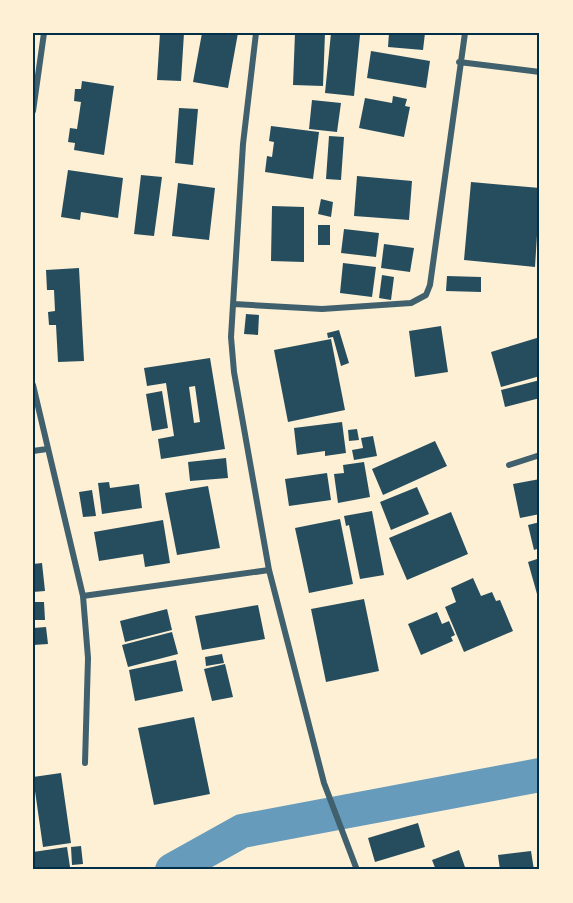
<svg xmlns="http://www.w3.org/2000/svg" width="573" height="903" font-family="'PT Sans',sans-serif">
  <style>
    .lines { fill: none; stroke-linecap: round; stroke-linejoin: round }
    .river { stroke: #669bbc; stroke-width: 34 }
    .building { fill: #264d5e; fill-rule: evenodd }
    .minor { stroke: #3f606c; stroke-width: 6 }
    .neatline { fill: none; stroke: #003049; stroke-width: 2 }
  </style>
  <rect width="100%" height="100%" fill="#fdf0d5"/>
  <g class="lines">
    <path class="river" d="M172,870l70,-39 298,-56"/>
  </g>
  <path class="building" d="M160,33h24l-3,48 -24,-1z
    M202,33h36l-10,55 -35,-6z
    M295,33h30l-2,53 -30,-1z
    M331,33l29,2 -6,61 -29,-3z
    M389,33h36l-2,17 -35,-3z
    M371,51l59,10 -4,27 -59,-10z
    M82,81l32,5 -10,69 -30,-5 1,-7 -7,-1 2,-14 7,1 4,-27 -7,-1 1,-12h6z
    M393,96l14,3 -2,7 5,1 -6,30 -45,-9 6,-30 27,5z
    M312,100l29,3 -4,29 -28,-3z
    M179,108l19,1 -5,56 -18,-2z
    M271,126l48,6 -6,47 -48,-7 2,-16 5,1 2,-15 -5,-1z
    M329,136l15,1 -3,43 -15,-1z
    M68,170l55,8 -5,40 -37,-6 -1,8 -19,-3z
    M141,175l21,2 -8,59 -20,-2z
    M357,176l55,5 -3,39 -55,-4z
    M471,182l69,6 -5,79 -71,-7z
    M178,183l37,5 -6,52 -37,-4z
    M321,199l12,3 -2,15 -13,-3z
    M272,206l32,1v55l-33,-1z
    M318,225h12v20h-12z
    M344,229l35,4 -3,24 -35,-4z
    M384,244l30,4 -4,24 -29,-4z
    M343,263l33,4 -4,30 -32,-4z
    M79,268l5,93 -26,1 -2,-37h-7l-1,-13 7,-1 -1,-21h-7l-1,-20z
    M382,275l12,2 -3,23 -12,-2z
    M447,276l34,1v15l-35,-1z
    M246,314l13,1 -1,20 -14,-1z
    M441,326l7,46 -33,5 -6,-46z
    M339,330l10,33 -8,3 -8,-29 -5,1 -1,-5z
    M540,337v39l-39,11 -10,-35z
    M331,339l14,71 -57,12 -14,-72z
    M210,358l15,91 -64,10 -3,-20 16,-3 -8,-53 -19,3 -3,-18zM195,386l5,36 -6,1 -5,-36z
    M540,380v18l-35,9 -4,-17z
    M162,391l6,37 -16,3 -6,-37z
    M342,422l4,31 -21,3v-5l-28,4 -3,-27z
    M357,429l2,11 -10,1 -1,-11z
    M373,436l4,20 -23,4 -2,-10 11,-2 -2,-10z
    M435,441l12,25 -64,29 -11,-26z
    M226,458l2,20 -38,3 -2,-19z
    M364,462l6,35 -32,6 -4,-29 10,-1 -1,-8z
    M327,473l4,27 -42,6 -4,-27z
    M540,479v35l-20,4 -7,-34z
    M109,482l1,6 29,-4 3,24 -40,6 -4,-31z
    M208,486l12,62 -43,7 -12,-62z
    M417,487l12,27 -38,16 -11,-28z
    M92,490l4,26 -13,1 -4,-25z
    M372,511l12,64 -24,4 -11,-54 -3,1 -2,-10z
    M451,512l17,42 -61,26 -18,-42z
    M340,519l13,65 -44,9 -14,-65z
    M163,520l7,43 -25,4 -2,-13 -44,7 -5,-29z
    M540,522v26l-6,2 -6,-25z
    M540,558v43h-1l-11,-39z
    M42,563l3,28 -12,1v-28z
    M473,578l8,18 11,-4 4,9 4,-1 13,31 -49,21 -19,-45 11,-5 -5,-14z
    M364,599l15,72 -53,11 -15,-73z
    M33,602h11l1,18h-12z
    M258,605l7,34 -63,11 -7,-34z
    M167,609l5,21 -47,12 -5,-21z
    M437,612l5,12 7,-3 6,14 -4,2 2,4 -32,14 -13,-31z
    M46,627l2,17 -15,1v-17z
    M172,632l6,22 -50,13 -6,-22z
    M222,654l2,9 -18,3 -1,-9z
    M176,660l7,31 -48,10 -6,-31z
    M225,664l8,33 -21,4 -8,-32z
    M194,717l16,77 -56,11 -16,-77z
    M61,773l10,70 -28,4 -10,-70z
    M418,823l7,24 -50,15 -7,-24z
    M81,846l2,18 -11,1 -1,-18z
    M67,847l3,20 -37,3v-18z
    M459,850l7,20h-30l-4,-10z
    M531,851l3,19h-34l-2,-15z"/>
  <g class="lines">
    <path class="minor" d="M256,33l-13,111 -12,193 3,35 35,198 55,213 33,87
      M459,62l81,10
      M33,111l11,-78
      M234,304l88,5 89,-6 15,-8 4,-10 35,-252
      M33,385l50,211 5,62 -3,105
      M33,451l14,-2
      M509,465l31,-10
      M83,596l186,-26"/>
  </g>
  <rect width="573" height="903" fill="none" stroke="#fdf0d5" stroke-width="69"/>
  <rect x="34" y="34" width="504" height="834" class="neatline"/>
</svg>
